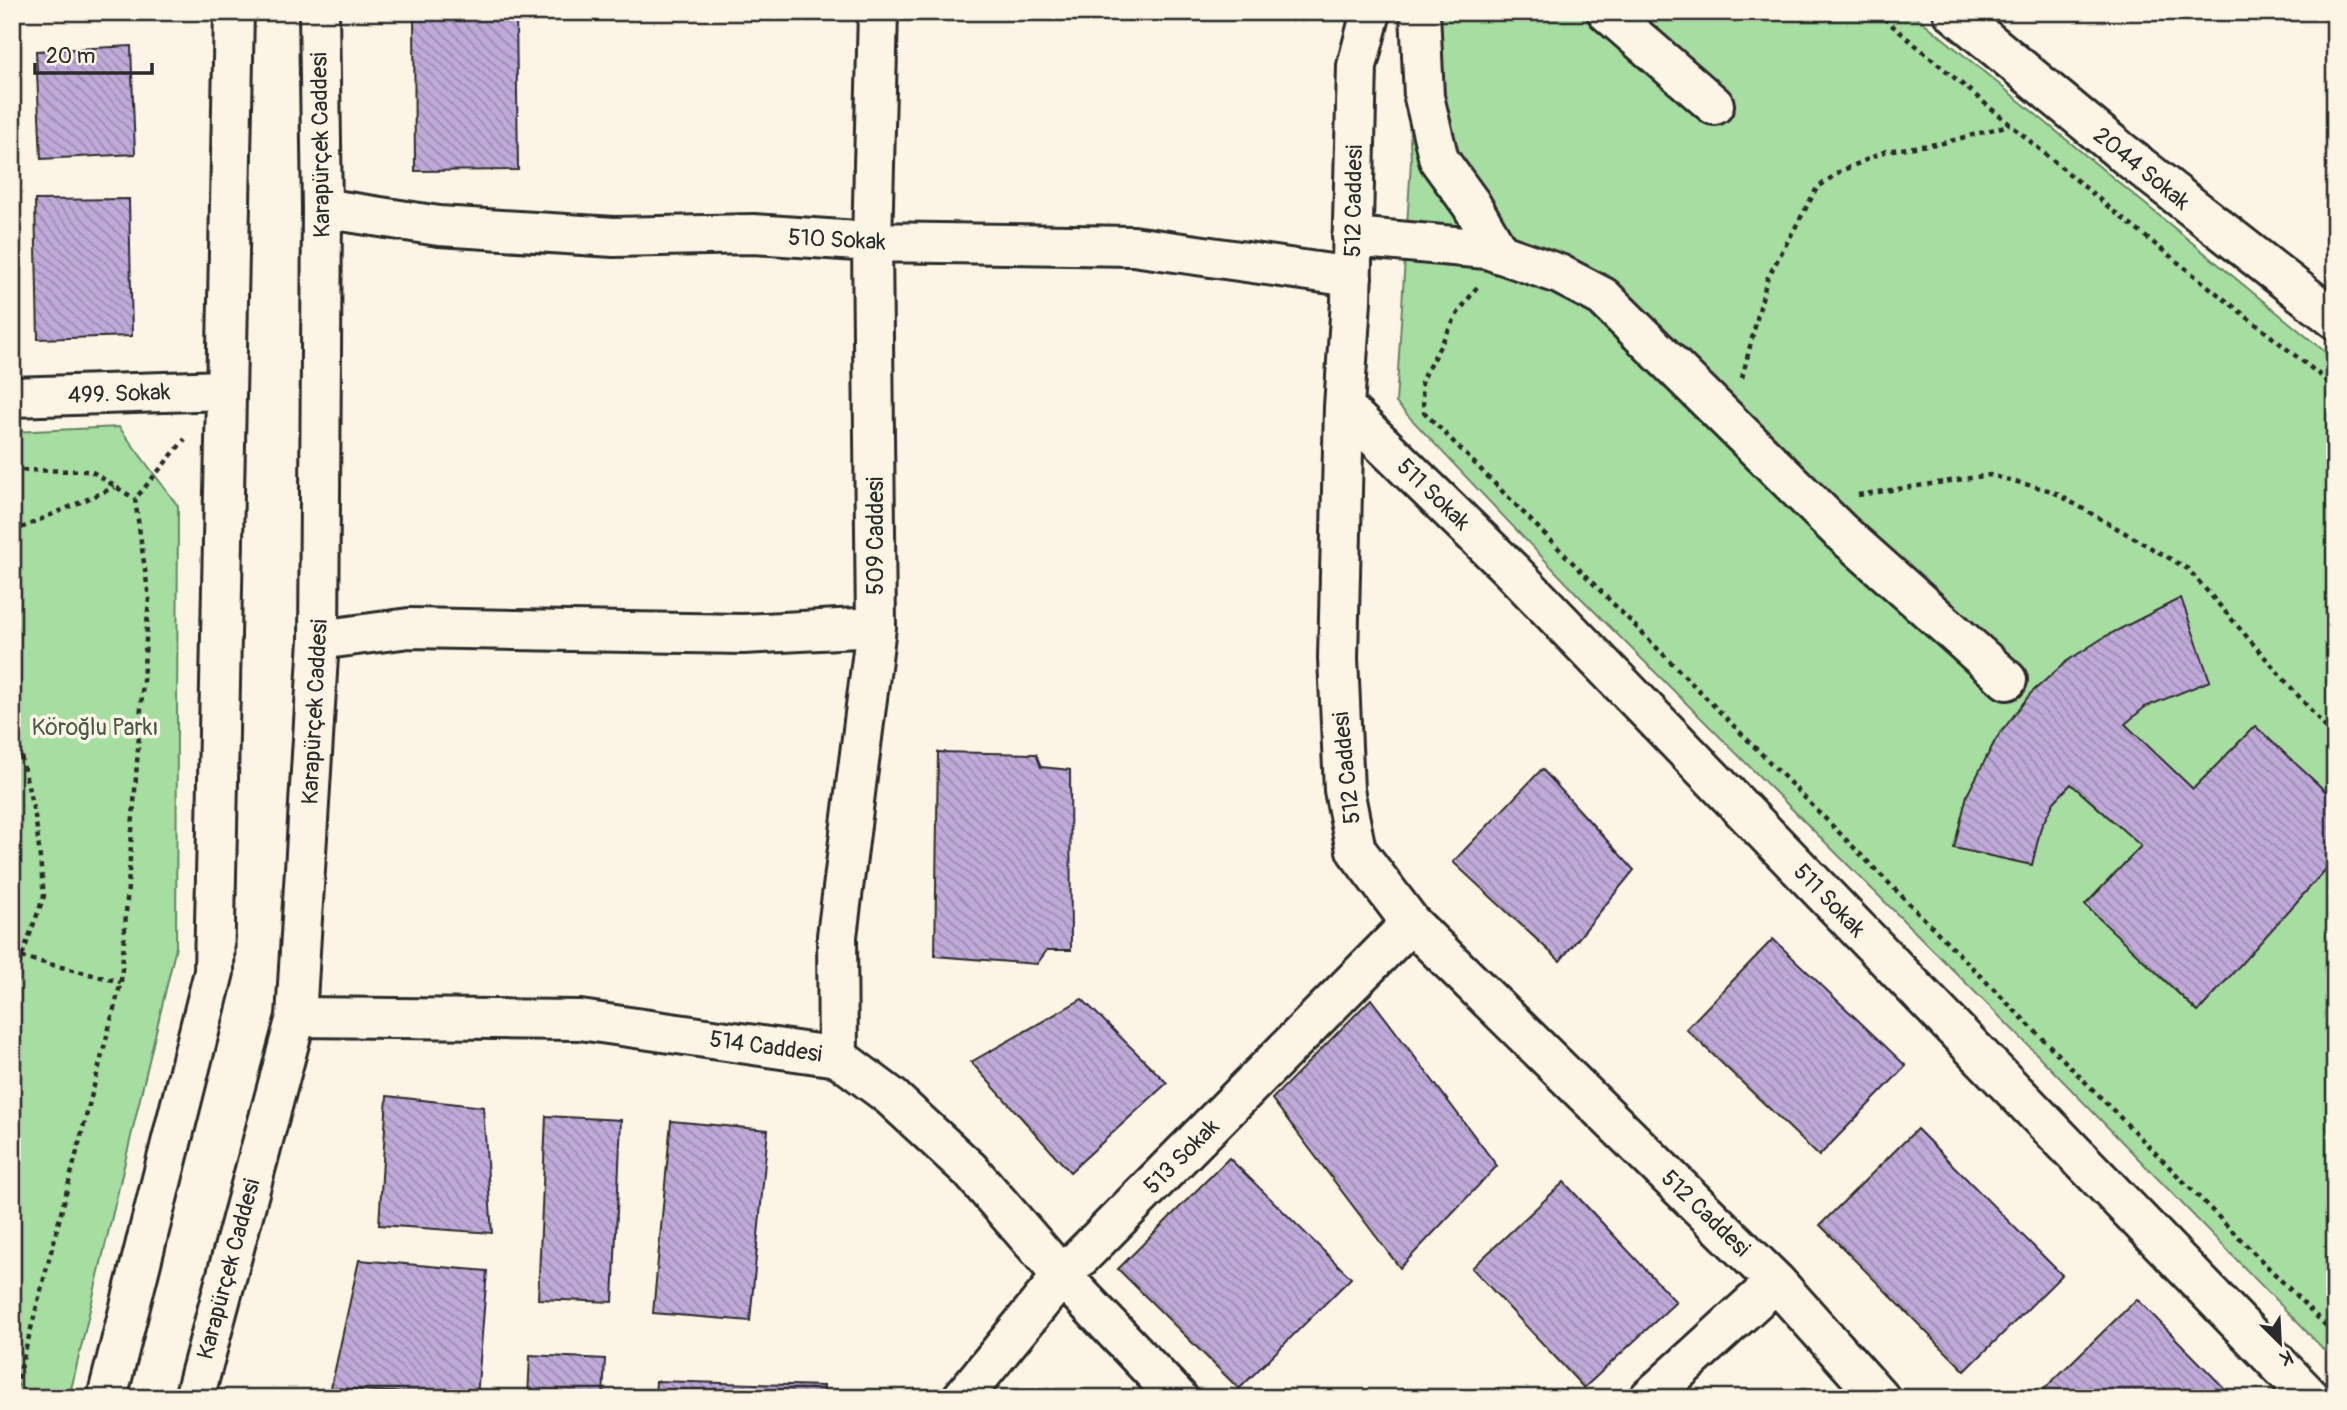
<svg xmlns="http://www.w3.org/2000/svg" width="2347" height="1410" font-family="Pangolin,sans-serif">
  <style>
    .green { fill: #a6dda0; stroke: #688466; stroke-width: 2 }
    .building { fill: url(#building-back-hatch); stroke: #2b2b2b; stroke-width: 2 }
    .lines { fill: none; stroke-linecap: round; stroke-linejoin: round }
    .minor-casing { stroke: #2b2b2b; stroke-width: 44 }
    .major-casing { stroke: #2b2b2b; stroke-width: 44 }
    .path { stroke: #2b2b2b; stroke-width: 4.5; stroke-dasharray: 5 5; stroke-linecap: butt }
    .minor { stroke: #fcf5e5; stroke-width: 38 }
    .major { stroke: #fcf5e5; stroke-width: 38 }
    .labels { text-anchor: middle; stroke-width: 7; stroke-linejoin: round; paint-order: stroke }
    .street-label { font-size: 23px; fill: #2b2b2b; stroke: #fcf5e5 }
    .park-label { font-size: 23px; fill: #4a5848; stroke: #fcf5e5 }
  </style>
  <defs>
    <pattern id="building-back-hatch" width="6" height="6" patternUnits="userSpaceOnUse" patternTransform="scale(1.75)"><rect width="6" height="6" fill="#c0aad9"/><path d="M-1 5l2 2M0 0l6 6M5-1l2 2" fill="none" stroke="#9c8bb0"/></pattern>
  </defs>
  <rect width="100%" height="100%" fill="#fcf5e5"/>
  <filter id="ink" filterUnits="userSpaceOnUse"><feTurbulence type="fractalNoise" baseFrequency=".0143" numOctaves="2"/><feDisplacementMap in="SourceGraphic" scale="14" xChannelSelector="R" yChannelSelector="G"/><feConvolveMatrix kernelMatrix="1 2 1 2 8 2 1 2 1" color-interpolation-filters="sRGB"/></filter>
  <g filter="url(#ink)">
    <path class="green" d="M1409,12h502l424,348v1001l-310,-319 -449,-449 -180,-190 15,-242 -5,-109z
      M119,427l59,79 -2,441 -107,451h-57v-966z"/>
    <path class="building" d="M414,12h102l2,158 -103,1z
      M131,46l4,108 -94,5 -5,-108z
      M129,199l3,137 -94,3 -3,-139z
      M2181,598l29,83 -65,26 -20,17 68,65 62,-63 80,74v59l-137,153 -113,-107 56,-59 -70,-62 -17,18 -13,25 -9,38 -78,-17 13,-53 29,-56 35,-46 36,-32 39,-25z
      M938,752l98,2 5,13 29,3 1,180h-24l-10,14 -102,-8z
      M1542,769l92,101 -74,91 -107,-99z
      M1773,939l133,127 -87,90 -133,-127z
      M1082,999l85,84 -97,89 -99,-110z
      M1371,999l126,167 -97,102 -128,-169z
      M387,1096l96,11 9,126 -113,-8z
      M546,1116l75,4 -8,182 -75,-3z
      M671,1121l97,9 -18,191 -97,-8z
      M1917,1129l145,146 -97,96 -145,-146z
      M1229,1158l122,120 -112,111 -121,-120z
      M1564,1182l112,120 -92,86 -112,-120z
      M359,1260l128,11 -10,127 -146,-10z
      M2137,1299l97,99h-186l-6,-7z
      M530,1355l75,4 -2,39h-75z
      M656,1381l168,5 -1,12h-168z"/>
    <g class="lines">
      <g class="minor-casing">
        <path id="minor" d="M1371,12l-14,54 -6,235 -7,106 -6,251 6,132 12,60 55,73 365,359 104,116
          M1420,12l4,85 15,63 32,44 29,50
          M1607,12l107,93
          M1953,12l165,137 217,170
          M322,208l117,18 175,11 139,-3 119,8 261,4 219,31
          M1352,237l135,12 72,25 44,23 238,235 166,148
          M12,397l213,-7
          M1344,407l167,163 800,828
          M319,640l90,-12 334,6 133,-7
          M296,1017l284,3 258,37 52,39 80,74 92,106 116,122
          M838,1057l-1,-121 39,-309 -4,-385 6,-230
          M962,1398l100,-122 349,-353
          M1649,1398l127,-116"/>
      </g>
      <g class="major-casing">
        <path id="major" d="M107,1398l107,-426 20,-960
          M194,1398l102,-381 23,-377 3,-432 -3,-196"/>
      </g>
      <path class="path" d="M1876,12l241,202 218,173
        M1477,287l-19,26 -37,68 3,31 911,923
        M1742,378l25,-99 50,-91 22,-16 47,-21 57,-8 66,-18
        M12,470l79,1 44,28
        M1858,495l132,-20 62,16 136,78 147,169
        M12,532l103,-45
        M12,728l4,6 20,87 8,75 -32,87
        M21,957l100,25
        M13,1398l108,-416 28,-384 -14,-99 50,-60"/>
      <use href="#minor" class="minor"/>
      <use href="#major" class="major"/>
    </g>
  </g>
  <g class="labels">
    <g class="street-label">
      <text transform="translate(320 145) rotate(-91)" y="8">Karapürçek Caddesi</text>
      <text transform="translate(2142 168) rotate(39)" y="8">2044 Sokak</text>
      <text transform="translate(1353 201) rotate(-89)" y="8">512 Caddesi</text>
      <text transform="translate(837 239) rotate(3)" y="8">510 Sokak</text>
      <text transform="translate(119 393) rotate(-2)" y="8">499. Sokak</text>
      <text transform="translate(1434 494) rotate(44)" y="8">511 Sokak</text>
      <text transform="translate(875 536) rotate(-90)" y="8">509 Caddesi</text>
      <text transform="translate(314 712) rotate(-87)" y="8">Karapürçek Caddesi</text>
      <text transform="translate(1346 768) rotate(-96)" y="8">512 Caddesi</text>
      <text transform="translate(1830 900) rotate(46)" y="8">511 Sokak</text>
      <text transform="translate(766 1046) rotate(8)" y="8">514 Caddesi</text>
      <text transform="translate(1181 1156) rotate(-45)" y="8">513 Sokak</text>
      <text transform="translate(1706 1213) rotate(44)" y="8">512 Caddesi</text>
      <text transform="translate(228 1269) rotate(-75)" y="8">Karapürçek Caddesi</text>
    </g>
    <g class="park-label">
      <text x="95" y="735">Köroğlu Parkı</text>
    </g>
  </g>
  <rect width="2347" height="1410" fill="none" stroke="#fcf5e5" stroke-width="42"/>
  <rect x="21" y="21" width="2305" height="1368" fill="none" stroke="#2b2b2b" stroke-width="2.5" filter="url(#ink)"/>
  <g transform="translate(2280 1343) rotate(156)" stroke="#fcf5e5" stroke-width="5" paint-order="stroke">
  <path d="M0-5L12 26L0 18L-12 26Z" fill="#2b2b2b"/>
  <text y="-10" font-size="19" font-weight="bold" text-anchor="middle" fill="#2b2b2b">K</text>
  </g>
  <path d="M35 63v10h117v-10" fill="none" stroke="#2b2b2b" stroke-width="3.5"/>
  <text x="46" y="63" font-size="21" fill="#2b2b2b" stroke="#fcf5e5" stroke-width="5" paint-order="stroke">20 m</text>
</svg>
